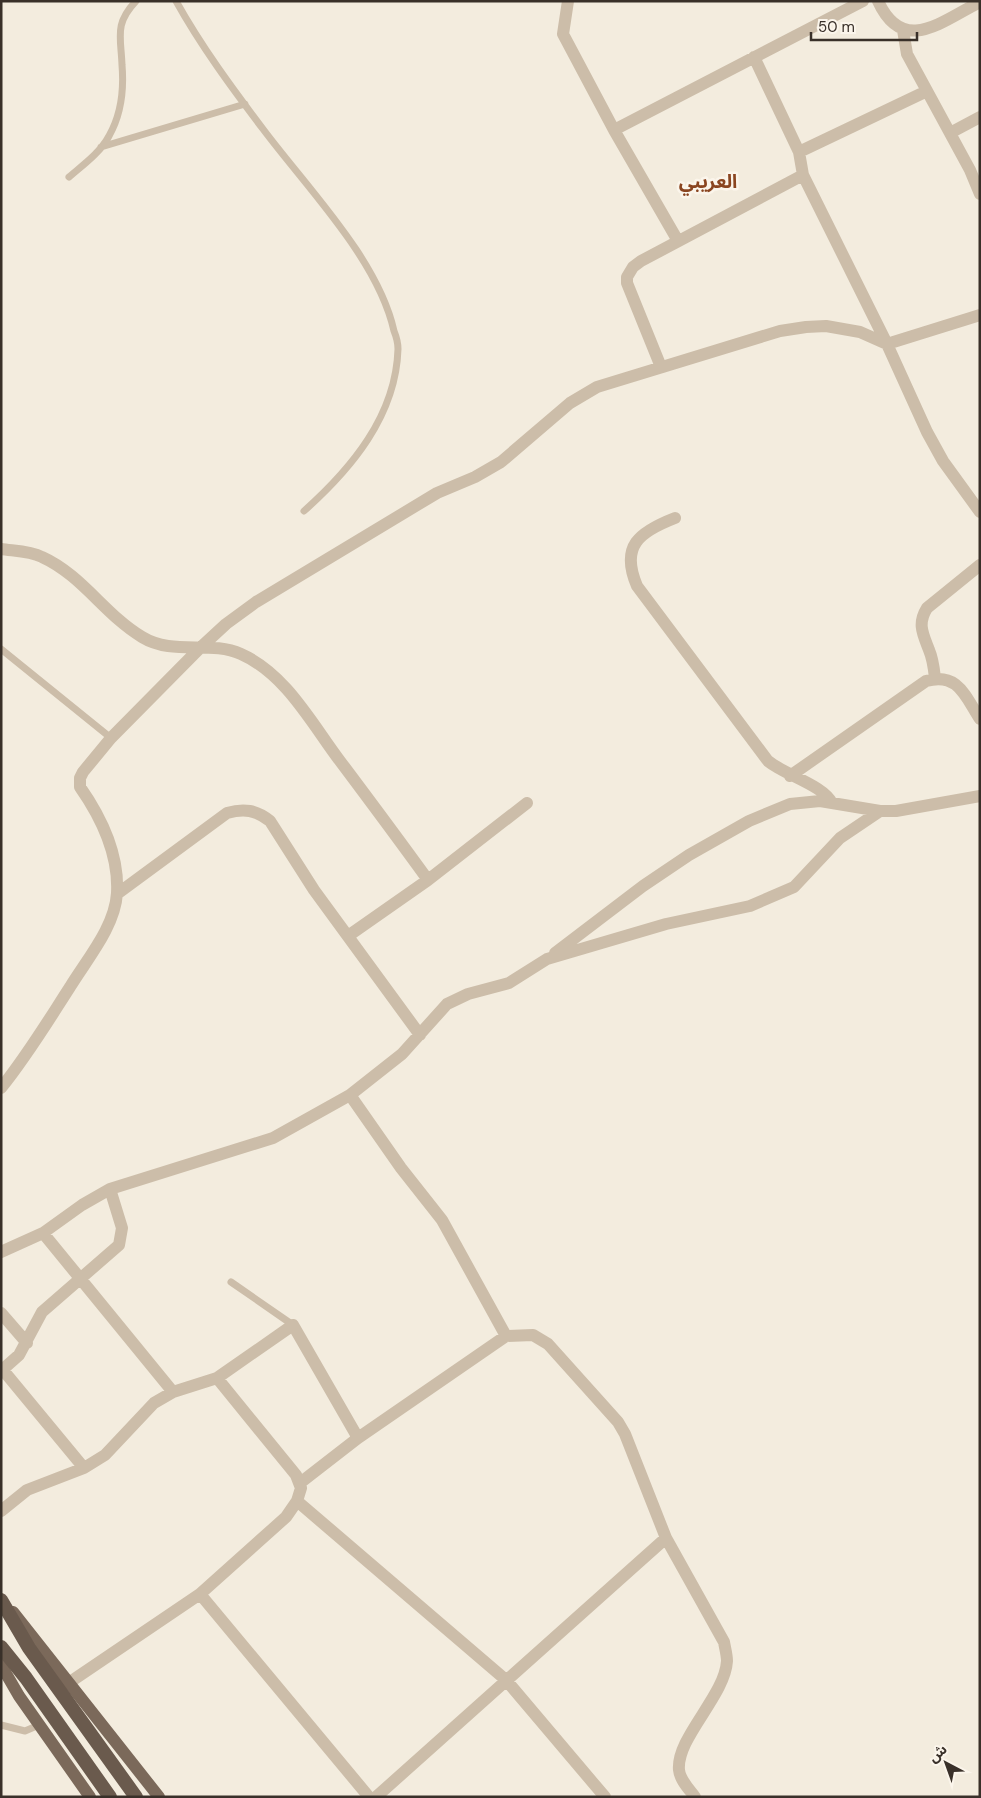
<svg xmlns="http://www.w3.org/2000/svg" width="981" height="1798" font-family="'DM Sans','Noto Sans Arabic',sans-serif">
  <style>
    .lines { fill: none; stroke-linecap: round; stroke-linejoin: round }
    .service { stroke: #ccbda9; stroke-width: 7 }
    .minor { stroke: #ccbda9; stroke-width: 12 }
    .primary { stroke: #7b695a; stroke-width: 12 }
    .trunk { stroke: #6a5a4d; stroke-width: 14 }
    .labels { text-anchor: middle; stroke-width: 5; stroke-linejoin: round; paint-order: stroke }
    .district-label { font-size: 19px; font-weight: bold; fill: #8a4520; stroke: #fbf5eb }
  </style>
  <rect width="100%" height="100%" fill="#f3ecde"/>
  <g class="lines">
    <path class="service" d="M176,1c25,45 56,87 87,128 44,59 115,130 131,202 2,5 4,12 4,18 -2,67 -47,120 -94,162
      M101,147l144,-43
      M69,177c14,-12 31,-24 40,-41 12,-21 15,-47 13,-71 -1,-28 -8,-41 14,-64
      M1,649l110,89
      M231,1282l62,43
      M1,1725l24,6 14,-6"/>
    <path class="minor" d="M568,1l-5,33 51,96 64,111
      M878,1c25,55 64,20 102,1
      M903,30l4,24 63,116 10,24
      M754,57l45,95 4,23 84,169 40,88 16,29 37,51
      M614,130l249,-129
      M950,133l30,-16
      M799,152l128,-61
      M661,367l-34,-84v-6l6,-10 8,-6 162,-86
      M675,518c-36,14 -55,28 -38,68l131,175c17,14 55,24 64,42
      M1,549c13,2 29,2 41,8 40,18 63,58 100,80 31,19 68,3 99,17 45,20 71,70 99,107 30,40 59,79 88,119
      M935,678c-1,-9 -2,-19 -6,-28 -6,-16 -12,-26 -2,-42l53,-43
      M790,776l136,-95c32,-9 39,15 54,38
      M117,894l110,-81c17,-5 29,-3 43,8l44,69 106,145
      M348,936l80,-56 99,-77
      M555,953l88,-67 46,-31 60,-34 41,-17 30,-3 60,10h16l84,-15
      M1,1088c26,-32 47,-67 69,-101 17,-28 45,-60 47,-94 2,-38 -16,-76 -37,-106v-9l3,-6 28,-34 89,-90 26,-24 30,-22 181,-109 38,-16 26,-15 69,-59 27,-16 183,-56 26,-4 20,-1 34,6 27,12 93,-29
      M350,1095l51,73 41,52 64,116 27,-1 15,9 70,78 7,12 41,104 58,104c1,6 3,13 3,19 -2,35 -51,77 -48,109 1,10 10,19 16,27
      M43,1233l130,159
      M1,1252l42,-19 39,-28 28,-16 163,-51 77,-43 52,-41 45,-50 21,-10 41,-11 38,-24 119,-35 84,-18 44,-19 46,-49 40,-27
      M1,1313l26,30
      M3,1370l81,98
      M1,1371l18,-16 23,-43 77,-67 3,-17 -12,-39
      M300,1483l58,-45 148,-102
      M297,1501l209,179 99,117
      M1,1511l26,-21 57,-22 21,-13 49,-52 19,-11 44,-14 76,-53 65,113
      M200,1594l169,203
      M70,1682l130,-88 86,-77 11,-16 4,-13 -5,-13 -79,-97
      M376,1797l290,-259"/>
    <path class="primary" d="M13,1612l146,185
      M1,1665l18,31 71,101"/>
    <path class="trunk" d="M1,1600l28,48 107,149
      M1,1647l25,31 84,119"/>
  </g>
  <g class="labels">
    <g class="district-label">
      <text x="708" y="188">العريبي</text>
    </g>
  </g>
  <rect width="981" height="1798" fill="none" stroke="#393029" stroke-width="5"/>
  <g transform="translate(946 1763) rotate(319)" stroke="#fbf5eb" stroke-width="4" paint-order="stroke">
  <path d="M0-4L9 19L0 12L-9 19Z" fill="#393029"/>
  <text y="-8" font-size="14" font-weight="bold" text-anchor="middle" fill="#393029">ش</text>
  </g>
  <path d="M811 32v8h106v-8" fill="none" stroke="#393029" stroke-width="2.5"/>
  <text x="818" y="32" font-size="15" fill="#393029" stroke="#fbf5eb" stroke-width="4" paint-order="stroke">50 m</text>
</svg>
